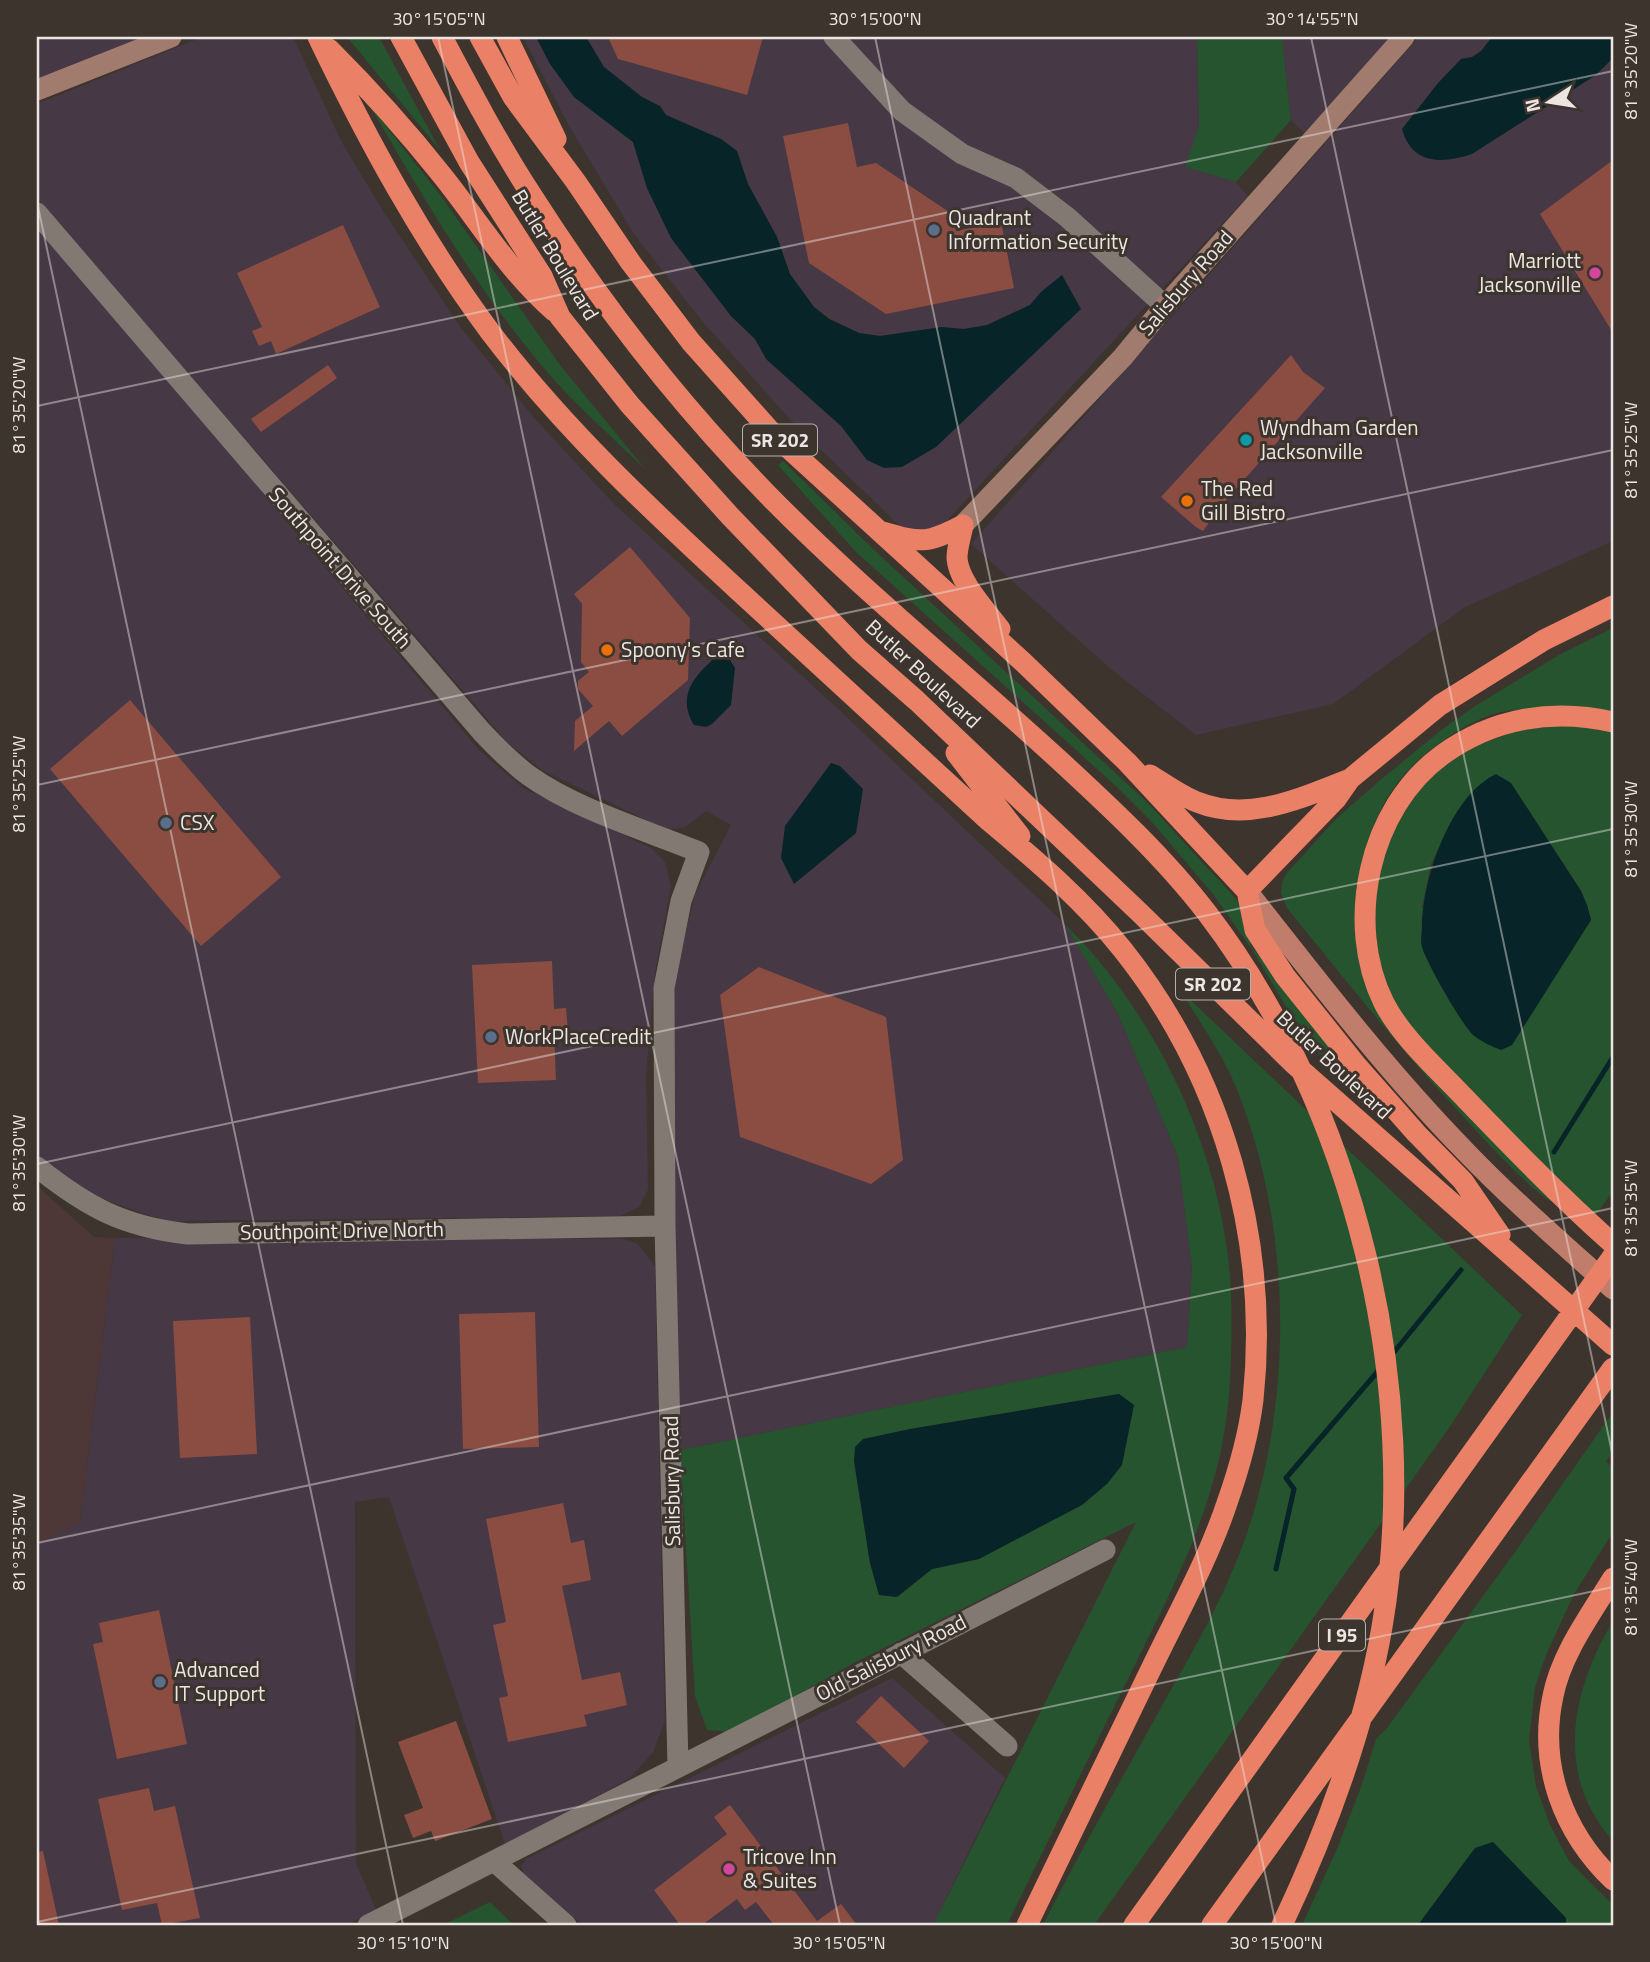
<svg xmlns="http://www.w3.org/2000/svg" width="1650" height="1962" font-family="'Titillium Web',sans-serif">
  <style>
    .commercial { fill: #473846 }
    .industrial { fill: #4d3837 }
    .green { fill: #25542f; fill-rule: evenodd }
    .water { fill: #072428 }
    .lines { fill: none; stroke-linecap: round; stroke-linejoin: round }
    .stream { stroke: #072428; stroke-width: 5 }
    .building { fill: #8b4d42 }
    .street { stroke: #837973; stroke-width: 21 }
    .secondary { stroke: #a27b6f; stroke-width: 21 }
    .primary { stroke: #c17d6b; stroke-width: 21 }
    .highway { stroke: #ea8066; stroke-width: 21 }
    .ticks { fill: none; stroke: #ebe6e2; stroke-width: 2; stroke-opacity: 0.45 }
    .service-dot { fill: #5c6f8a; stroke: #3d342e; stroke-width: 2.5 }
    .hotel-dot { fill: #d1479c; stroke: #3d342e; stroke-width: 2.5 }
    .culture-dot { fill: #0f9aa8; stroke: #3d342e; stroke-width: 2.5 }
    .food-dot { fill: #e8710a; stroke: #3d342e; stroke-width: 2.5 }
    .labels { text-anchor: middle; stroke-width: 6; stroke-linejoin: round; paint-order: stroke }
    .shield { fill: #3d342e; stroke: #b7b1ac; stroke-width: 2 }
    .shield-label { font-size: 19px; font-weight: bold; fill: #ebe6e2 }
    .poi-label { font-size: 21px; fill: #ebe6e2; stroke: #3d342e; text-anchor: start }
    .street-label { font-size: 21px; fill: #ebe6e2; stroke: #3d342e }
    .neatline { fill: none; stroke: #ebe6e2; stroke-width: 2.5 }
    .ticks-label { font-size: 18px; text-anchor: middle; fill: #ebe6e2 }
  </style>
  <rect width="100%" height="100%" fill="#3d342e"/>
  <path class="commercial" d="M37,37h106l-106,45z
    M202,37h91l48,104 44,73 76,114 75,92 77,83 224,205 228,216 53,90 60,143 14,111 -5,79 -507,103 -11,-366 5,-103 21,-87 36,-69 -25,-14 -21,16 -18,3 -125,-60 -34,-27 -471,-545v-94z
    M523,37h13l14,27 24,33 59,45 14,46 24,50 60,78 24,23 11,20 75,67 26,34 69,-13 105,-155 -11,13 -43,20 -23,4 -22,-2 -62,9 -21,-3 -30,-15 -15,-11 -24,-33 -13,-37 -29,-53 -11,-33 -16,-12 -55,-24 -6,-9 -18,-9 -38,-30 -18,-30h611l2,89 -13,41 50,15 12,14 -311,335 -23,2 -14,-7 -105,-101 -93,-104 -68,-87 -66,-110z
    M1282,37h112l-90,96 -13,-13z
    M1419,37h194v504l-148,66 -132,97 -137,31 -85,-66 -140,-125z
    M37,225l442,525 44,38 128,60 14,14 6,24 -16,86 -9,103 2,114 -9,18 -19,9 -454,5 -64,-22 -42,-23 -23,-20z
    M115,1238l508,1 15,5 17,23 10,454 -12,31 -23,26 -124,69 -117,-350 -34,5 1,361 20,47 -30,15h-309v-381l43,-21z
    M892,1678l113,100 -72,147h-350l-58,-48 -4,-11 5,-7z"/>
  <path class="industrial" d="M37,1186l57,51 21,1 -35,285 -43,21z"/>
  <path class="green" d="M347,37h32l61,113z
    M1197,37h85l9,83 -55,62 -51,-15 14,-41z
    M370,106l71,90 119,169 86,105c-31,-30 -63,-59 -92,-90 -73,-83 -129,-179 -184,-274z
    M783,461l90,88 275,254 90,98 13,45 129,161h-4l-69,-65 -54,-91 -40,-57 -62,-73 -34,-34 -261,-235 -78,-87z
    M1613,628v86c-36,-2 -76,-9 -112,-2 -19,4 -41,17 -57,28 -44,30 -66,64 -80,115 -6,20 -10,42 -9,63 1,22 6,42 11,63l186,218 -1,3c-30,-22 -56,-51 -81,-78 -65,-69 -124,-143 -183,-216l-6,-15 1,-10 4,-9 50,-55 42,-37 62,-51 35,-25 84,-51z
    M1572,724l41,6v461l-18,25 -59,-56 -126,-134 -15,-23 -14,-33 -7,-51 1,-37 21,-60 27,-36 19,-18 29,-20 50,-19zM1511,783l70,108 6,14 4,15 -79,125 -11,5 -79,-143 9,-43 18,-37z
    M1065,924c89,88 150,215 164,340 3,31 3,63 2,94 -1,41 -6,84 -18,124 -19,69 -54,133 -85,197 -41,82 -81,164 -121,246h-74l203,-403 -282,141 -123,69 -24,-2 -12,-34 -15,-246 507,-103 5,-79 -14,-111 -60,-143zM1119,1394l15,11 -155,154 -47,10 -35,28 -18,-2 -9,-32 -16,-102 56,-32z
    M1181,991l341,324 -73,113 -355,497h-51c39,-78 84,-155 126,-232 27,-47 54,-95 73,-146 52,-141 51,-315 -4,-455 -14,-36 -38,-69 -57,-101z
    M1613,1412v38l-7,12 7,5v65l-39,62 -28,61 -11,32 -6,53 7,46 14,39 19,36 44,44v20h-47v-7l-73,-76 -18,6 -57,77h-116l35,-76 24,-62 15,-48 11,-11 128,-176z
    M1613,1621v220c-59,-66 -42,-150 0,-220z
    M490,1902l24,23h-71z"/>
  <path class="water" d="M536,37h50l18,30 38,30 18,9 6,9 55,24 16,12 11,33 29,53 13,37 24,33 15,12 30,14 21,3 62,-9 22,2 23,-4 43,-20 11,-13 21,-17 19,34 -145,138 -34,20 -18,1 -17,-8 -26,-34 -75,-67 -11,-20 -24,-23 -60,-78 -24,-50 -14,-46 -59,-45 -24,-33z
    M1492,37h121v21l-17,17 -124,79c-30,10 -60,11 -70,-25l36,-46 23,-24 11,-2 9,-6z
    M721,653l7,4 7,11 -4,37 -19,19 -6,3 -12,-2c-19,-30 3,-53 27,-72z
    M831,763l9,3 23,23 -7,44 -62,51 -13,-26 4,-32z
    M1496,774l15,9 70,108 6,14 4,15 -79,125 -11,5c-10,-4 -19,-8 -28,-15 -12,-12 -46,-71 -51,-88 -2,-6 0,-14 0,-21 1,-48 28,-130 74,-152z
    M1119,1394l15,11 -12,60 -15,19 -25,21 -103,54 -47,10 -35,28 -18,-2 -9,-32 -16,-102 1,-14 8,-8 47,-10z
    M1493,1842l73,76v7h-148l57,-77z"/>
  <g class="lines">
    <path class="stream" d="M1554,1152l59,-95
      M1390,1357l71,-87
      M1276,1569l18,-80 -8,-11 93,-108"/>
  </g>
  <path class="building" d="M608,37h155l-16,58 -129,-36z
    M848,123l9,44 19,-4 76,51 4,17 45,-9 13,66 -128,26 -77,-51 -26,-127z
    M1613,160v173l-73,-119z
    M343,225l37,82 -104,47 -5,-13 -12,5 -7,-15 10,-4 -25,-54z
    M1291,355l12,17 22,16 -105,119 -17,24 -7,-4 -35,-30z
    M328,365l9,13 -76,54 -10,-13z
    M630,547l60,71 -2,62 -66,56 -13,-15 -35,30 1,-30 18,-15 -15,-17v-8l11,-9 -8,-10 1,-58 -8,-10z
    M130,700l151,177 -80,69 -151,-177z
    M552,961l2,48 12,-1 2,23h-14l2,49 -78,3 -6,-118z
    M759,967l127,50 17,143 -32,24 -131,-47 -20,-142z
    M535,1312l4,135 -76,2 -4,-135z
    M250,1317l7,137 -77,4 -7,-137z
    M563,1503l8,40 13,-3 7,40 -29,6 20,94 38,-8 7,33 -43,10 3,11 -79,16 -9,-44 9,-2 -15,-71 13,-3 -20,-103z
    M159,1610l28,134 -70,15 -24,-115 10,-2 -4,-19z
    M881,1696l48,45 -25,27 -48,-46z
    M456,1721l36,98 -57,22 -4,-10 -18,7 -9,-23 19,-7 -25,-66z
    M149,1788l5,23 21,-5 25,112 -38,7 -5,-22 -35,7 -24,-111z
    M730,1805l87,116 24,-17 16,21h-83l-18,-23 -11,8 -8,-11 -35,26h-22l-26,-35 73,-56 -13,-17z
    M43,1851l16,74h-22v-73z"/>
  <g class="lines">
    <path class="street" d="M834,37l68,74 60,43 54,24 51,39 98,89
      M37,213l444,518c15,16 30,31 47,44 47,34 117,55 171,77l-18,49 -17,87 1,238 13,540
      M37,1167c50,40 87,60 151,67l477,-8
      M901,1653l106,93
      M495,1862l71,63
      M368,1925l737,-375"/>
    <path class="secondary" d="M37,90l134,-53
      M963,525l160,-168 42,-51 239,-269"/>
    <path class="primary" d="M1247,891c70,89 139,179 219,261 46,48 97,92 147,137"/>
    <path class="highway" d="M318,37c50,104 104,203 173,296 73,96 160,177 249,259 83,76 166,152 249,229 48,40 95,80 134,129 100,126 147,290 130,450 -4,32 -15,72 -26,103 -19,57 -49,110 -75,164 -41,86 -83,172 -125,258
      M401,37l68,125 73,114 18,41 70,88 100,111 129,134 58,51 223,212 153,150 320,282
      M442,37c28,53 56,106 89,157 68,107 147,209 236,300 92,94 195,177 291,265 52,48 106,98 149,154 148,194 216,475 175,714 -18,104 -55,203 -100,298
      M480,37l33,60 63,85 55,81 60,79 83,93 249,227 104,100 120,129
      M507,37l49,102
      M329,49c40,40 77,81 112,125 37,46 68,98 113,137
      M963,525c-2,11 -6,22 -6,33 1,23 29,52 43,71
      M883,532c38,11 44,12 80,-7
      M1613,722c-60,-14 -120,-4 -171,33 -73,53 -98,168 -58,248 17,33 49,62 75,89 50,52 100,104 154,152
      M956,753l64,83
      M1150,775c15,9 31,21 47,27 52,21 104,-4 153,-23
      M1247,891l89,-92 14,-20 90,-74 104,-65 69,-34
      M1247,891l8,39 30,46 72,90 59,67 47,48 37,54
      M1613,1578c-22,36 -52,76 -60,118 -15,69 10,136 60,184
      M1134,1925l479,-669
      M1212,1925l401,-557"/>
  </g>
  <path class="ticks" d="M438,37l402,1888M875,37l401,1888M1311,37l302,1420M37,202l366,1723M37,406l1576,-335M37,785l1576,-335M37,1164l1576,-335M37,1543l1576,-335M37,1922l1576,-335"/>
  <g class="service-dot">
    <circle cx="934" cy="230" r="7"/>
    <circle cx="166" cy="823" r="7"/>
    <circle cx="491" cy="1037" r="7"/>
    <circle cx="160" cy="1682" r="7"/>
  </g>
  <g class="hotel-dot">
    <circle cx="1595" cy="273" r="7"/>
    <circle cx="729" cy="1869" r="7"/>
  </g>
  <circle class="culture-dot" cx="1246" cy="440" r="7"/>
  <g class="food-dot">
    <circle cx="1187" cy="501" r="7"/>
    <circle cx="607" cy="650" r="7"/>
  </g>
  <g class="labels">
    <g class="shield">
      <rect x="743" y="424.5" width="74" height="31" rx="5"/>
      <rect x="1176" y="968.5" width="74" height="31" rx="5"/>
      <rect x="1319" y="1619.5" width="46" height="31" rx="5"/>
    </g>
    <g class="shield-label">
      <text x="780" y="447">SR 202</text>
      <text x="1213" y="991">SR 202</text>
      <text x="1342" y="1642">I 95</text>
    </g>
    <g class="poi-label">
      <text x="948" y="225">Quadrant<tspan x="948" dy="24">Information Security</tspan></text>
      <text x="1581" y="268" text-anchor="end">Marriott<tspan x="1581" dy="24">Jacksonville</tspan></text>
      <text x="1260" y="435">Wyndham Garden<tspan x="1260" dy="24">Jacksonville</tspan></text>
      <text x="1201" y="496">The Red<tspan x="1201" dy="24">Gill Bistro</tspan></text>
      <text x="621" y="657">Spoony's Cafe</text>
      <text x="180" y="830">CSX</text>
      <text x="505" y="1044">WorkPlaceCredit</text>
      <text x="174" y="1677">Advanced<tspan x="174" dy="24">IT Support</tspan></text>
      <text x="743" y="1864">Tricove Inn<tspan x="743" dy="24">&amp; Suites</tspan></text>
    </g>
    <g class="street-label">
      <text transform="translate(555 255) rotate(59)" y="7">Butler Boulevard</text>
      <text transform="translate(1186 283) rotate(-49)" y="7">Salisbury Road</text>
      <text transform="translate(340 568) rotate(49)" y="7">Southpoint Drive South</text>
      <text transform="translate(923 674) rotate(43)" y="7">Butler Boulevard</text>
      <text transform="translate(1334 1065) rotate(43)" y="7">Butler Boulevard</text>
      <text transform="translate(342 1231) rotate(-1)" y="7">Southpoint Drive North</text>
      <text transform="translate(672 1481) rotate(-91)" y="7">Salisbury Road</text>
      <text transform="translate(891 1658) rotate(-27)" y="7">Old Salisbury Road</text>
    </g>
  </g>
  <rect width="1650" height="1962" fill="none" stroke="#3d342e" stroke-width="77"/>
  <g transform="translate(1549 102) rotate(258)" stroke="#3d342e" stroke-width="5" paint-order="stroke">
  <path d="M0-5L12 26L0 18L-12 26Z" fill="#ebe6e2"/>
  <text y="-10" font-size="19" font-weight="bold" text-anchor="middle" fill="#ebe6e2">N</text>
  </g>
  <rect x="38" y="38" width="1574" height="1886" class="neatline"/>
  <g class="ticks-label">
    <text x="439" y="25">30°15'05"N</text>
    <text x="875" y="25">30°15'00"N</text>
    <text x="1312" y="25">30°14'55"N</text>
    <text transform="translate(1631 71) rotate(-90)" y="6">81°35'20"W</text>
    <text transform="translate(19 405) rotate(-90)" y="6">81°35'20"W</text>
    <text transform="translate(1631 450) rotate(-90)" y="6">81°35'25"W</text>
    <text transform="translate(19 784) rotate(-90)" y="6">81°35'25"W</text>
    <text transform="translate(1631 829) rotate(-90)" y="6">81°35'30"W</text>
    <text transform="translate(19 1163) rotate(-90)" y="6">81°35'30"W</text>
    <text transform="translate(1631 1208) rotate(-90)" y="6">81°35'35"W</text>
    <text transform="translate(19 1542) rotate(-90)" y="6">81°35'35"W</text>
    <text transform="translate(1631 1587) rotate(-90)" y="6">81°35'40"W</text>
    <text x="403" y="1949">30°15'10"N</text>
    <text x="839" y="1949">30°15'05"N</text>
    <text x="1276" y="1949">30°15'00"N</text>
  </g>
</svg>
